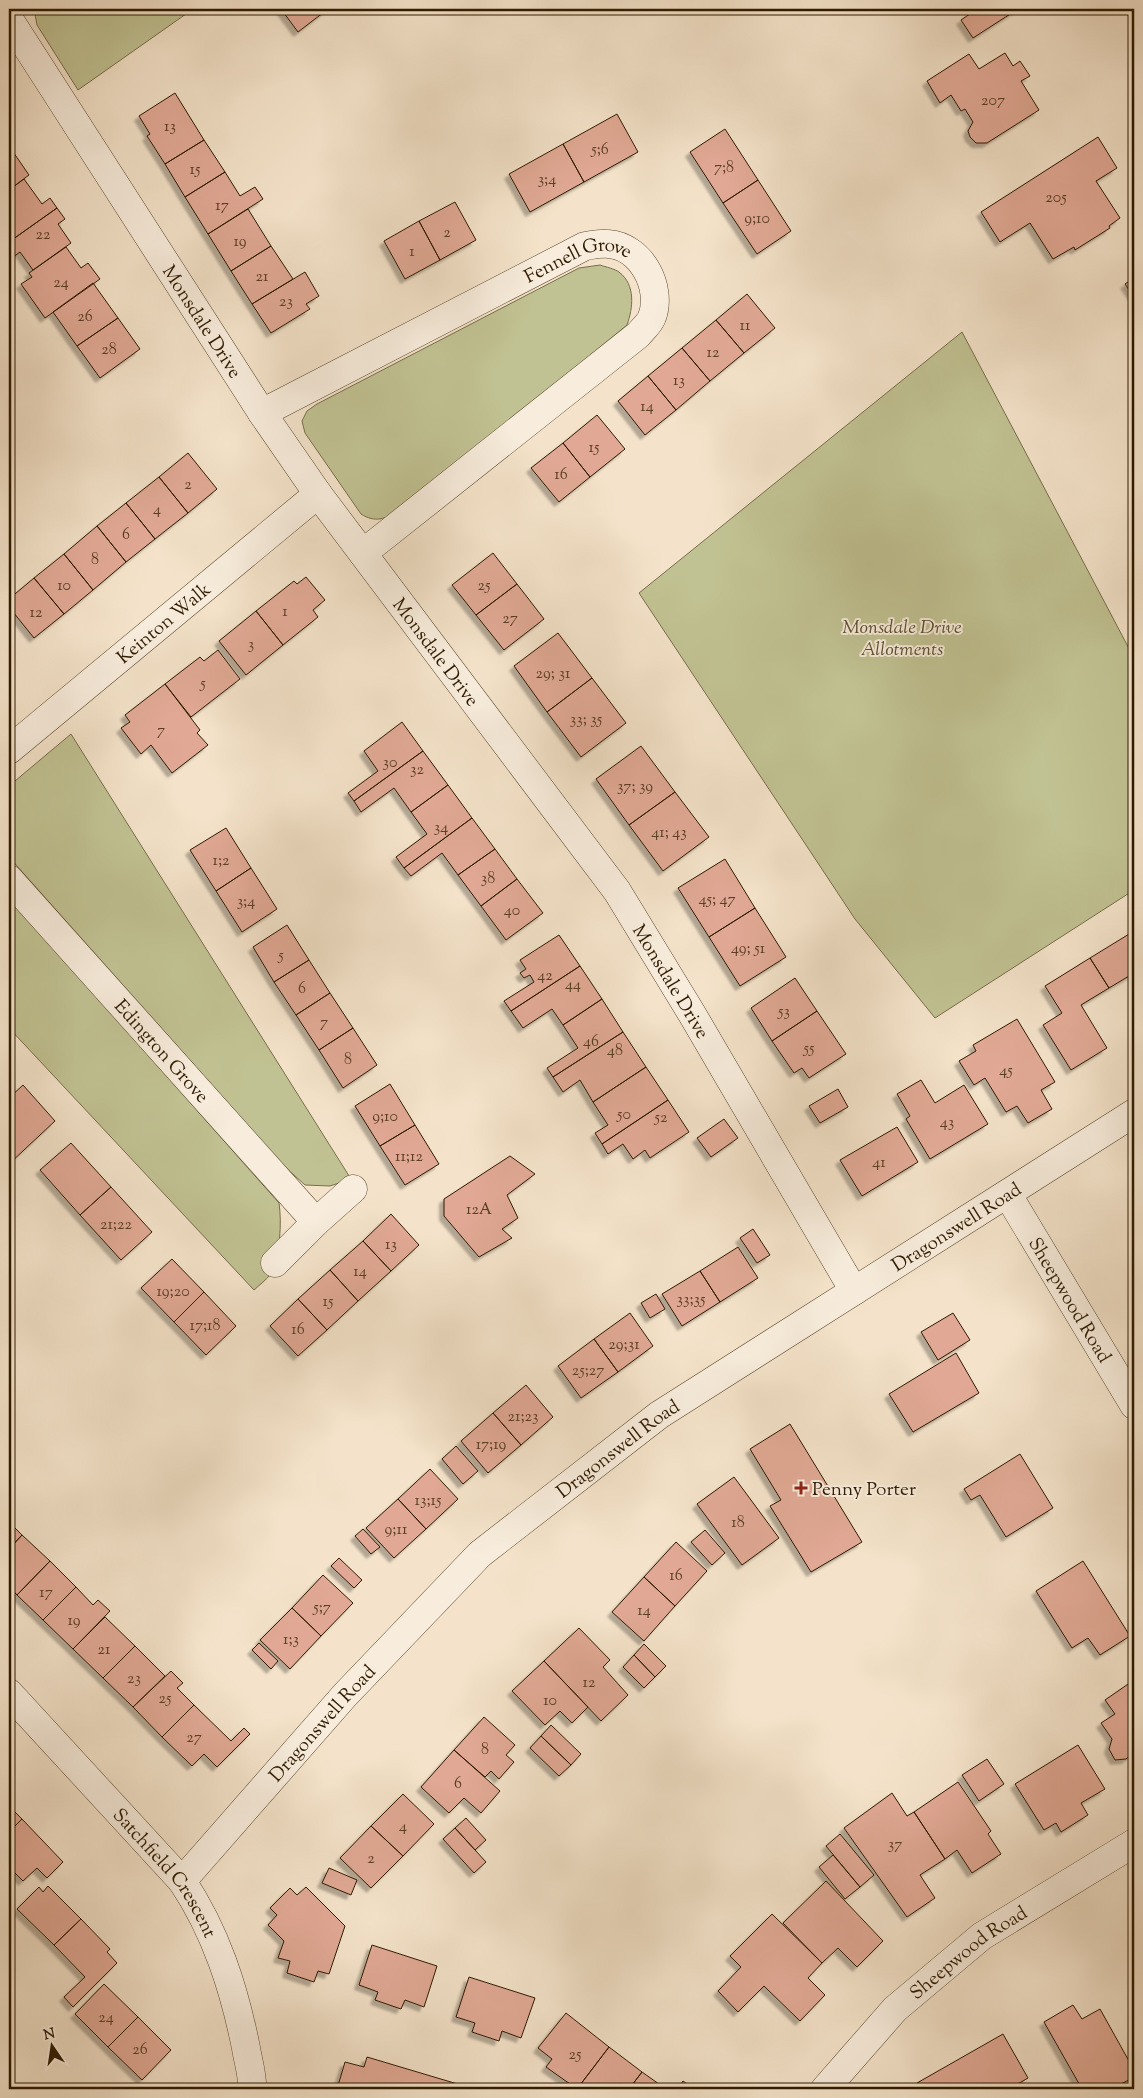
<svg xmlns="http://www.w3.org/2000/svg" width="1143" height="2098" font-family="'Sorts Mill Goudy',serif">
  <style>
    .green { fill: #c1c293; stroke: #786e4a }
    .building { fill: #e1a995; stroke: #2e1a00; filter: url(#shadow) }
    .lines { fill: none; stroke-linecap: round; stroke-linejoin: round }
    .minor-casing { stroke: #604c32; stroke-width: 29 }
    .minor { stroke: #f8eddd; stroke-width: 28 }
    .poi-dot { fill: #8f2418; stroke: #f8eddd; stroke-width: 2 }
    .labels { text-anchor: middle; stroke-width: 4; stroke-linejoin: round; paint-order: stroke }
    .number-label { font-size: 16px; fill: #5b3e25 }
    .street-label { font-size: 19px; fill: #2e1a00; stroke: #f8eddd }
    .park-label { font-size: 19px; font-style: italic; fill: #5a4c2c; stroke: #f8eddd }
    .poi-label { font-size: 19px; fill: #2e1a00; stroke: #f8eddd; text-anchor: start }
  </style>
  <defs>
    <filter id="shadow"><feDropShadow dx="-4.5" dy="4.5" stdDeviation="1" flood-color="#0004"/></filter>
  </defs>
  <rect width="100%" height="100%" fill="#f4e3ca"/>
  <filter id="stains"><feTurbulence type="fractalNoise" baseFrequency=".004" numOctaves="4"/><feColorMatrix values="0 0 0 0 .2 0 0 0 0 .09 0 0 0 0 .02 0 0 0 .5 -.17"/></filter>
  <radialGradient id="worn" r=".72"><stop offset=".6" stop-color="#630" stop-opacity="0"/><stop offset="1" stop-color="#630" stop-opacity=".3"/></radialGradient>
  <path class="green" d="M34,9h159l-115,81 -41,-65z
    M600,265c6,2 15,4 19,7 17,13 14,36 8,53l-228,186c-14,8 -24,12 -38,3l-56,-81 -3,-12 5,-10 10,-7 262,-136z
    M962,332l172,326v232l-199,128 -80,-99 -216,-326z
    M71,734l280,445 -21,7 -25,-1 -21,-19 -275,-309v-71z
    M9,898l270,305c3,20 1,52 -8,70 -4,7 -12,12 -17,17l-245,-262z"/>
  <path class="building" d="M281,9h47l-30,23z
    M977,9h41l-45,29 -12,-18z
    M1005,53l8,13 7,-5 10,15 -9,5 18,29 -52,33h-11l-6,-6 -2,-6 5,-9 -8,-13 -4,2 -10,-16 -11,8 -13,-22 42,-27 10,15z
    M175,93l29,47 -39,24 -18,-28 3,-2 -11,-18z
    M617,114l21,38 -54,30 -21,-38z
    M725,129l33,51 -35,23 -33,-51z
    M1098,137l19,31 -21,13 24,37 -11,8 1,2 -35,22 -1,-3 -21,12 -23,-36 -30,19 -19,-30z
    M204,140l21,32 -40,25 -20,-33z
    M563,144l21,38 -54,30 -21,-38z
    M9,146l20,29 -20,15z
    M225,172l15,24 15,-9 8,12 -55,35 -23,-37z
    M24,179l18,25 8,-6 7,10 -48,34v-52z
    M758,180l33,51 -34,23 -34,-51z
    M455,202l21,38 -36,20 -21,-39z
    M57,208l8,11 -7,5 13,19 -38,27 -13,-18 -11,8v-18z
    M248,209l23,37 -40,25 -23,-37z
    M419,221l21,39 -35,19 -21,-38z
    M271,246l22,33 -41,25 -21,-33z
    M66,247l15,21 7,-5 12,16 -55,39 -24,-34 11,-7 -3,-4z
    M305,272l14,24 -13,8 4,5 -39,24 -19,-29z
    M1134,278v19l-9,-13z
    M93,283l25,35 -41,28 -24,-34z
    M747,294l28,34 -31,25 -28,-33z
    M118,318l22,31 -40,29 -23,-32z
    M716,320l28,33 -34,28 -28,-33z
    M682,348l28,33 -34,29 -28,-34z
    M648,376l28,34 -31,25 -27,-34z
    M597,415l28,34 -35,28 -27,-34z
    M563,443l27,34 -31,25 -28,-34z
    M188,453l29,36 -29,24 -29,-36z
    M159,477l29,36 -33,26 -29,-36z
    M126,503l29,36 -29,23 -29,-36z
    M97,526l29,36 -33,28 -29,-36z
    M493,553l24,31 -41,31 -24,-30z
    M64,554l29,36 -29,24 -30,-36z
    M306,577l19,23 -12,10 5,7 -35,28 -27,-34 38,-30 3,3z
    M34,578l30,36 -30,24 -25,-31v-8z
    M517,584l27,35 -40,31 -28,-35z
    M256,611l27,34 -37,30 -27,-34z
    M558,633l34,45 -45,34 -33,-46z
    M218,650l22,29 -49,38 -26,-33 35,-27 4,4z
    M592,678l34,45 -45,34 -34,-45z
    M165,684l35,46 -3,3 11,12 -36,28 -21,-28 -10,9 -20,-26 9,-6 -5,-7z
    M402,722l21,29 -69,50 -6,-8 30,-22 -14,-20z
    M641,746l34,46 -46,33 -33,-46z
    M423,751l25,34 -37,27 -17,-24 -33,24 -7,-11z
    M448,785l24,33 -68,50 -8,-11 31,-23 -16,-22z
    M675,792l34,45 -46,34 -34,-46z
    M472,818l23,31 -37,26 -16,-22 -31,23 -7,-8z
    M226,828l25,40 -35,23 -26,-41z
    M495,849l22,30 -36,27 -23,-31z
    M725,859l30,49 -46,29 -31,-49z
    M251,868l26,41 -35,23 -26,-41z
    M517,879l26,34 -37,27 -25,-34z
    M755,908l31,49 -46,29 -31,-49z
    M287,925l22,35 -35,22 -21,-35z
    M1134,931v42l-25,15 -19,-30z
    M559,935l21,31 -69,45 -7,-10 30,-19 -4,-7 -6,3 -4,-5 6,-4 -6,-9z
    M1090,958l19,30 -28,17 26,43 -36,22 -28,-45 19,-12 -17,-27z
    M309,960l21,33 -34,22 -22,-33z
    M580,966l22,33 -39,26 -11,-16 -29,19 -12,-17z
    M795,978l22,33 -45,30 -21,-33z
    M330,993l23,35 -34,22 -23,-35z
    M602,999l21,33 -70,45 -6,-9 31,-20 -15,-23z
    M817,1011l29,43 -37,24 -7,-10 -8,5 -22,-32z
    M1017,1019l38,63 -14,8 11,19 -24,14 -11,-17 -11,6 -21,-34 -11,7 -15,-24 17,-10 -3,-6z
    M353,1028l24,37 -34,23 -24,-38z
    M623,1032l23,35 -53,35 -13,-22 -17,12 -10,-15z
    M646,1067l22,33 -66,44 -7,-11 13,-8 -15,-23z
    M921,1080l14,23 29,-18 24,39 -58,35 -24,-40 4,-3 -13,-22z
    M390,1084l25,41 -35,21 -25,-40z
    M23,1085l32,36 -46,43v-66z
    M838,1089l10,18 -28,16 -11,-17z
    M668,1100l21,32 -39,26 -5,-8 -12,9 -10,-15 -15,10 -6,-10z
    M724,1119l14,19 -27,19 -14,-19z
    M415,1125l24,39 -34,21 -25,-39z
    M897,1127l21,35 -56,34 -22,-36z
    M71,1143l40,44 -31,28 -40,-45z
    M510,1156l25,18 -28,21 11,23 -16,11 10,9 -33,19 -35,-41v-17z
    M111,1187l41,45 -31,28 -41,-45z
    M391,1214l28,31 -28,26 -28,-30z
    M753,1229l17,26 -13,8 -17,-25z
    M363,1241l28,30 -33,30 -28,-31z
    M738,1247l20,31 -38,24 -20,-31z
    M172,1259l32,33 -30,30 -33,-34z
    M330,1270l28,31 -31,29 -29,-31z
    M700,1271l20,31 -38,24 -20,-32z
    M204,1292l32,34 -30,29 -32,-33z
    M656,1294l9,15 -15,9 -9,-15z
    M298,1299l29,31 -29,26 -28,-30z
    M630,1313l23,33 -35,26 -24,-33z
    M953,1313l17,27 -32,20 -17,-28z
    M594,1339l24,33 -37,26 -23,-32z
    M956,1353l23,40 -66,39 -24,-38z
    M526,1385l27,32 -32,28 -28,-32z
    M493,1413l28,32 -33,28 -27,-32z
    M790,1424l72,118 -51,30 -41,-66 11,-6 -31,-51z
    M456,1446l22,25 -15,13 -21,-25z
    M1020,1454l33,54 -47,29 -26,-42 -9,5 -7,-11z
    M430,1469l28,30 -32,30 -28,-30z
    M734,1477l45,61 -37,27 -45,-61z
    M398,1499l28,30 -32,29 -28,-30z
    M9,1522l13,13 -13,14z
    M363,1529l17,18 -9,7 -16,-18z
    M705,1530l20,23 -13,12 -21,-23z
    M22,1535l28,26 -33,34 -8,-9v-37z
    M676,1542l31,29 -32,35 -31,-29z
    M339,1558l23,22 -8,8 -23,-22z
    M50,1561l26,26 -33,33 -26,-25z
    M1083,1561l47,75 -30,19 -12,-17 -16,10 -36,-57z
    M323,1575l30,28 -32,33 -29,-28z
    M644,1577l31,29 -31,35 -32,-29z
    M76,1587l17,18 5,-5 12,11 -37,38 -30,-29z
    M292,1608l29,28 -31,33 -30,-29z
    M105,1617l30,29 -32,32 -30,-29z
    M579,1628l31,32 -7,7 25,28 -27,26 -57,-60z
    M259,1643l19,18 -7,8 -19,-19z
    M644,1644l22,22 -11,11 -21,-22z
    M135,1646l30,30 -32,31 -30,-29z
    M634,1655l21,22 -11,11 -21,-21z
    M544,1661l44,46 -16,16 -12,-12 -15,14 -33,-34z
    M171,1671l12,12 -6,5 17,17 -32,32 -29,-30z
    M1134,1680v73l-8,6 -11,1 -6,-11 3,-10 -11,-16 14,-9 -10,-14z
    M194,1705l37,36 13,-13 6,6 -33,33 -13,-13 -12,12 -30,-29z
    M484,1717l31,28 -9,10 8,7 -15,17 -8,-8 -6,6 -31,-27z
    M551,1725l30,29 -10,11 -30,-29z
    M541,1736l30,29 -12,11 -29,-28z
    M1078,1745l27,44 -24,14 7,12 -27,17 -5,-9 -12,7 -29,-46z
    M454,1750l46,41 -19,22 -17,-15 -15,15 -28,-26z
    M987,1759l17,25 -25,17 -17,-26z
    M958,1782l33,49 -3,3 13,20 -29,19 -15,-23 -12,9 -31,-47z
    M892,1793l15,23 7,-4 31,47 -25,16 15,23 -28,19 -63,-89z
    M403,1794l31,30 -31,32 -32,-30z
    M9,1806l13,13 -13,13z
    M466,1818l20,22 -11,10 -20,-22z
    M22,1819l41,43 -16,16 -10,-10 -14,13 -14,-14v-35z
    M371,1826l32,30 -32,32 -31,-30z
    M455,1828l31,34 -12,11 -31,-34z
    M840,1834l34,41 -14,12 -34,-41z
    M833,1855l27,32 -15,12 -26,-32z
    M329,1868l28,12 -6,15 -29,-12z
    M826,1881l57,60 -26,26 -19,-19 -16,15 -39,-40z
    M48,1886l33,33 -27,26 -37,-36 22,-22 4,5z
    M306,1887l39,39 -16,48 -11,-3 -4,11 -27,-9 3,-12 -12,-3 6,-17 -16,-16 9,-10 -7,-7 20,-20 7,7z
    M772,1914l50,49 -14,15 17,17 -25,26 -36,-35 -26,26 -20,-21 23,-24 -11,-11z
    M81,1919l29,30 -3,3 10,11 -44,44 -9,-10 21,-20 -31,-32z
    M372,1945l65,21 -13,41 -19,-7 -4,9 -26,-9 3,-8 -19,-7z
    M469,1977l66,21 -14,40 -19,-7 -3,10 -27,-9 3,-9 -19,-6z
    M104,1984l34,33 -30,30 -33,-33z
    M1073,2005l9,14 18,-10 34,61v7l-22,12h-30l-38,-67z
    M566,2013l43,34 -32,42 -31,-22 6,-8 -14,-11z
    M138,2017l33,33 -29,30 -34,-33z
    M1003,2034l25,44 -19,11h-89l-3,-6z
    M609,2047l33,25 -13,17h-52z
    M367,2057l104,31 -1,1h-133l8,-27 19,5z
    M642,2072l24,17h-37z
    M683,2081l11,8h-17z"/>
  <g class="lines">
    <g class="minor-casing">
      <g id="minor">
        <path id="s1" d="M9,19l253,394 56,81 299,397 75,123 162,277"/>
        <path id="s2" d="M262,413l323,-167c7,-1 16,-3 23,-2 33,2 55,43 44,73 -2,6 -10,13 -14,18l-275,218"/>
        <path id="s3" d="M9,750l309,-256"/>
        <path id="s4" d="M9,879l307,343"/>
        <path id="s5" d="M1008,1195l126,210"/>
        <path d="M275,1263l41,-41 37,-33"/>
        <path id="s6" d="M9,1693l173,188c34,51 52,107 64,167 2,13 7,28 6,41"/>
        <path id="s7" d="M182,1881l163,-186 135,-141 179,-139 475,-302"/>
        <path id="s8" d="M825,2089l70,-80 87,-73 152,-93"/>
      </g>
    </g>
    <use href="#minor" class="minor"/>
  </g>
  <path class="poi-dot" d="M798.5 1480.5h5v5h5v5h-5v5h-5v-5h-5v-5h5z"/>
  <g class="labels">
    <g class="number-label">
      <text x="993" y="105">207</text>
      <text x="170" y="131">13</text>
      <text x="600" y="154">5;6</text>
      <text x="724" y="172">7;8</text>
      <text x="195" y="174">15</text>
      <text x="547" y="184">3;4</text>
      <text x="1056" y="202">205</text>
      <text x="222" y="210">17</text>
      <text x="757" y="223">9;10</text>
      <text x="447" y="237">2</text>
      <text x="43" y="239">22</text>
      <text x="240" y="246">19</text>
      <text x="412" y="256">1</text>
      <text x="262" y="281">21</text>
      <text x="61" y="287">24</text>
      <text x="286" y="306">23</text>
      <text x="85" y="321">26</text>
      <text x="745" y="330">11</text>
      <text x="109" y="354">28</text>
      <text x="713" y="357">12</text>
      <text x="679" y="385">13</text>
      <text x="647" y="411">14</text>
      <text x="594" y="452">15</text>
      <text x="561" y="479">16</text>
      <text x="188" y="489">2</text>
      <text x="157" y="514">4</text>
      <text x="126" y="539">6</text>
      <text x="95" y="564">8</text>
      <text x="64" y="590">10</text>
      <text x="484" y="590">25</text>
      <text x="285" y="616">1</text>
      <text x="36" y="617">12</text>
      <text x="510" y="623">27</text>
      <text x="251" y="649">3</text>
      <text x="553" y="678">29; 31</text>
      <text x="203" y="688">5</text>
      <text x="586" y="724">33; 35</text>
      <text x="161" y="735">7</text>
      <text x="390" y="767">30</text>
      <text x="417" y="774">32</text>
      <text x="635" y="791">37; 39</text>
      <text x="441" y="832">34</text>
      <text x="669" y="837">41; 43</text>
      <text x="221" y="865">1;2</text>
      <text x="488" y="883">38</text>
      <text x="717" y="904">45; 47</text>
      <text x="246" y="906">3;4</text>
      <text x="512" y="915">40</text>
      <text x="748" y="953">49; 51</text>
      <text x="281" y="960">5</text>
      <text x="545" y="980">42</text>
      <text x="573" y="989">44</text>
      <text x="302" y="993">6</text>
      <text x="784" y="1016">53</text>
      <text x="324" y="1027">7</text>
      <text x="591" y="1046">46</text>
      <text x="809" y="1053">55</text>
      <text x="615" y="1055">48</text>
      <text x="348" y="1064">8</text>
      <text x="1006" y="1075">45</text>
      <text x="624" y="1119">50</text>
      <text x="385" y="1121">9;10</text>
      <text x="661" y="1122">52</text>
      <text x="947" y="1127">43</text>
      <text x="409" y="1161">11;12</text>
      <text x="879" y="1167">41</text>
      <text x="479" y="1214">12A</text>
      <text x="116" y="1229">21;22</text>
      <text x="391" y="1249">13</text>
      <text x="360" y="1276">14</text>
      <text x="173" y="1296">19;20</text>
      <text x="691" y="1304">33;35</text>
      <text x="328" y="1306">15</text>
      <text x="205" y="1330">17;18</text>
      <text x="298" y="1334">16</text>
      <text x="624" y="1349">29;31</text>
      <text x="588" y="1375">25;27</text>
      <text x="523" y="1421">21;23</text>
      <text x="491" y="1449">17;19</text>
      <text x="428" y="1505">13;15</text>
      <text x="738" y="1527">18</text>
      <text x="396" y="1534">9;11</text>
      <text x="676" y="1580">16</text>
      <text x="46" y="1597">17</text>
      <text x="322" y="1612">5;7</text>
      <text x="644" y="1615">14</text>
      <text x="74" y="1625">19</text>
      <text x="291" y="1644">1;3</text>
      <text x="104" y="1654">21</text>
      <text x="134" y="1683">23</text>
      <text x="589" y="1687">12</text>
      <text x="165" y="1703">25</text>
      <text x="550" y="1705">10</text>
      <text x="194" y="1742">27</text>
      <text x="485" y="1754">8</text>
      <text x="458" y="1788">6</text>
      <text x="403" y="1831">4</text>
      <text x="895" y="1849">37</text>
      <text x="371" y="1863">2</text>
      <text x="106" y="2022">24</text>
      <text x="140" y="2054">26</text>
      <text x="575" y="2059">25</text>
    </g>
    <g class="street-label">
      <text dy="7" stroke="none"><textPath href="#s2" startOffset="354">Fennell Grove</textPath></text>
      <text dy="7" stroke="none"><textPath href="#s1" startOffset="359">Monsdale Drive</textPath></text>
      <text dy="7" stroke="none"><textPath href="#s3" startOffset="200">Keinton Walk</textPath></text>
      <text dy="7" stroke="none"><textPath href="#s1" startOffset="764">Monsdale Drive</textPath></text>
      <text dy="7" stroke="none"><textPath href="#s1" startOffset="1169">Monsdale Drive</textPath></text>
      <text dy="7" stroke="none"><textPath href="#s4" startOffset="230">Edington Grove</textPath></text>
      <text dy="7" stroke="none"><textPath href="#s7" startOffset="1021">Dragonswell Road</textPath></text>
      <text dy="7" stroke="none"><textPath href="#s5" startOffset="122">Sheepwood Road</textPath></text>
      <text dy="7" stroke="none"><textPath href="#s7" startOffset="616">Dragonswell Road</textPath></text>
      <text dy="7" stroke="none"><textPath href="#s7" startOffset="211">Dragonswell Road</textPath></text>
      <text dy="7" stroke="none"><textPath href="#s6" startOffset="239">Satchfield Crescent</textPath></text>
      <text dy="7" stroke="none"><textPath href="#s8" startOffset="199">Sheepwood Road</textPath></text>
    </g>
    <g class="park-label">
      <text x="902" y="633">Monsdale Drive<tspan x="902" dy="22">Allotments</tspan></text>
    </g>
    <g class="poi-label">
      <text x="812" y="1495">Penny Porter</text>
    </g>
  </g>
  <rect width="1143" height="2098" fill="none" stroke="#f4e3ca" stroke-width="30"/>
  <rect x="10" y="10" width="1123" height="2078" fill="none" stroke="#2e1a00" stroke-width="2.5"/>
  <rect x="15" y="15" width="1113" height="2068" fill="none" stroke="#2e1a00"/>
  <g transform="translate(52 2046) rotate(347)" stroke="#f8eddd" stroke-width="4" paint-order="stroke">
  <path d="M0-4L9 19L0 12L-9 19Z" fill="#2e1a00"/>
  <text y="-8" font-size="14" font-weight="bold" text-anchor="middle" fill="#2e1a00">N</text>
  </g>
  <rect width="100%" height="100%" filter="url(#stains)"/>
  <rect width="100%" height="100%" fill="url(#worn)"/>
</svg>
